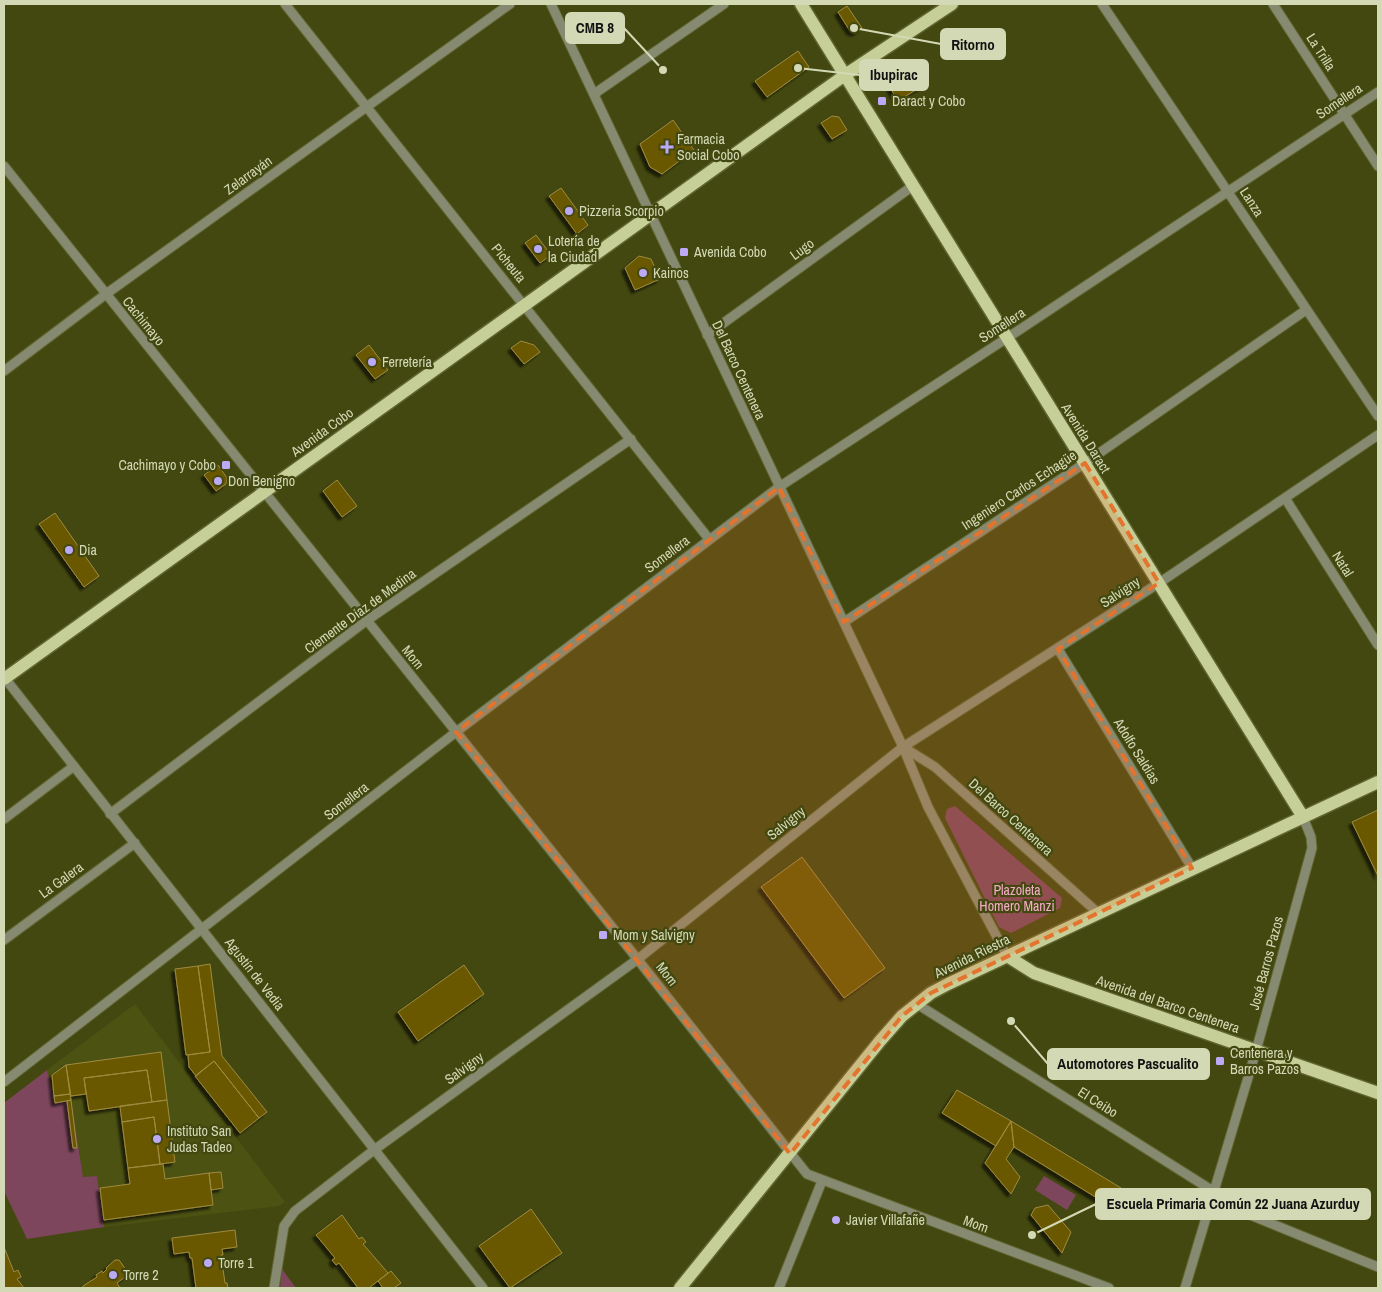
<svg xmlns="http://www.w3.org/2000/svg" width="1382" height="1292" font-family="'Archivo Narrow',sans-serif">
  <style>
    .built { fill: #4c5212 }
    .green { fill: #7d465c }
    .building { fill: #6b5800; stroke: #9e8b41; filter: url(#shadow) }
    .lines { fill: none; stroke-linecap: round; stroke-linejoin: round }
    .minor-casing { stroke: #606531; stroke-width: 11 }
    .major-casing { stroke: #606531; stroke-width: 15 }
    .minor { stroke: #868a70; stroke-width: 9 }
    .major { stroke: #c7cf98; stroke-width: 12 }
    .marked { fill: #e4732e; fill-opacity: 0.2; stroke: #e4732e; stroke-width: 4; stroke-dasharray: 10 6; stroke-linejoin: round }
    .poi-dot { fill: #bcaaf6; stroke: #434810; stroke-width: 2 }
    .labels { text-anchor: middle; stroke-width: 4.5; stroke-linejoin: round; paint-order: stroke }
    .street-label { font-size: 14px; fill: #d3d9b5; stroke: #434810 }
    .poi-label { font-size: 14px; fill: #d3d9b5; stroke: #434810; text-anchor: start }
    .park-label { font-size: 14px; fill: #f5acc8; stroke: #434810 }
    .leader { fill: none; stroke: #d3d9b5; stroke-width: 2 }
    .callout-dot { fill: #d3d9b5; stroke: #434810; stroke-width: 2 }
    .callout { fill: #d3d9b5; stroke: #d3d9b5; stroke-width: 2 }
    .callout-label { font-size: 15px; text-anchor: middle; font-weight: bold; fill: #111 }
  </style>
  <defs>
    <filter id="shadow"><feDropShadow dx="-3.5" dy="3.5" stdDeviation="1" flood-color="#0009"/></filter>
  </defs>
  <rect width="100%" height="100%" fill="#434810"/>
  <path class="built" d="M135,1004l150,198 -6,4 -175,21 -7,-51 -14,2 -12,-77 -16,2 -8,-33z"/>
  <path class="green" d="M955,806l107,92 -2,10 -49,25 -12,-6 -54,-109 2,-9z
    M47,1070l8,32 16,-2 12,77 14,-1 7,51 -77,12 -23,-48v-88z
    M1044,1176l32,19 -9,15 -32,-20z
    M282,1269l14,19h-16z"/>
  <path class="building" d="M847,6l15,22 -7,5 -5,-2 -12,-19z
    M798,51l11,16 -42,30 -12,-16z
    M912,63l14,21 -12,7 -14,-21z
    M900,70l14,21 -16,10 -7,-12 -1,-7z
    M832,116l7,1 8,13 -15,9 -11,-16z
    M673,120l21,30 -32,24 -12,-7 -10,-23z
    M561,188l27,37 -11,9 -28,-38z
    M536,235l15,20 -11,8 -15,-20z
    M639,256l12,3 9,20 -25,11 -10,-22z
    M521,341l13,4 6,7 -16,12 -13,-16z
    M369,345l19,25 -13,9 -19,-24z
    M218,465l9,13 -1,6 -10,7 -12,-16z
    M337,480l20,26 -15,11 -19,-26z
    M55,513l44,63 -15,11 -45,-63z
    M1378,810v66l-26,-54z
    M802,857l83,111 -41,30 -83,-111z
    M210,964l12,92 45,56 -8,6 -45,-57 -18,15 -7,-9 -1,-12 22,-3 -12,-86z
    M464,965l20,29 -66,47 -20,-29z
    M198,966l12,86 -24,3 -11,-86z
    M161,1052l6,48 -15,2 -5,-32 -63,8 2,16 -15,2 -5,-31z
    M214,1061l45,57 -19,15 -45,-57z
    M66,1065l4,29 -16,2 -2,-21z
    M147,1070l5,32 -63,9 -5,-33z
    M957,1090l54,31 -15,25 -54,-33z
    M70,1094l1,6 -16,3 -1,-7z
    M71,1100l6,48h-4l-6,-47z
    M167,1100l8,62 -15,2 -6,-47 -32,5 -2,-16z
    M154,1117l6,47 -32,4 -6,-46z
    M1011,1121l3,26 -8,12 14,18 -9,17 -26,-31z
    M1011,1121l110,67 -11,18 -96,-59z
    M163,1164l2,15 44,-6 4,32 -109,15 -4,-32 30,-4 -2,-16z
    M221,1172l2,16 -12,2 -2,-17z
    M1048,1205l23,27 -9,21 -31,-38 4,-7z
    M531,1209l31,44 -52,35 -31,-42z
    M342,1215l17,24 3,-2 4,5 -3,2 25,29 -19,15h-11l-19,-25 -3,2 -4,-5 3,-2 -19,-23z
    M235,1230l2,17 -15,2 1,6h-2l4,28h2l1,5h-34h2l-4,-30h-2l-1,-6 -15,2 -2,-16z
    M4,1247l10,25 4,-2 3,7 -4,2 7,9h-20z
    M115,1260h4l10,14 -12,9 3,5h-38l1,-2 14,-9 -1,-2 6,-4 1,2 4,-4 -1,-1z
    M391,1271l10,12 -7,5h-11l-5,-7z"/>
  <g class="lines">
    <g class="minor-casing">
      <path id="minor" d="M285,4l424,535
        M551,4l352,743 25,60 79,149
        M1102,4l276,412
        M1273,4l105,162
        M594,94l130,-90
        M4,166l608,761 195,247 302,114
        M707,335l207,-150
        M4,371l102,-77 404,-290
        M1285,498l93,147
        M844,622l241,-159 221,-153
        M1058,649l134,219
        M4,677l479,611
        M903,747l32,20 162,145
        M110,814l256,-193 265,-182
        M4,819l70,-53
        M4,940l131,-97
        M917,1004l296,187 20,17 145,59
        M4,1082l452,-350 323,-245 228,-149 371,-246
        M274,1288l10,-62 11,-15 79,-61 264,-191 265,-212 256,-164 219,-148
        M779,1288l43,-107
        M1185,1288l71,-237 56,-203 -1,-11 -8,-20"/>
    </g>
    <g class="major-casing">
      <path id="major" d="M801,4l502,813
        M4,679l841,-604 107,-71
        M1007,956l27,17 344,120
        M680,1288l200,-247 22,-25 29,-23 17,-9 430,-202"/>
    </g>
    <use href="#minor" class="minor"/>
    <use href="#major" class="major"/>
  </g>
  <path class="marked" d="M1085,463l74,120 -101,66 134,219 -261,125 -29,23 -112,138 -334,-422 323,-245 65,135z"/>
  <g class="poi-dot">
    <rect x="877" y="96" width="10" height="10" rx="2.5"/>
    <path d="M664.5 139.5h5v5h5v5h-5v5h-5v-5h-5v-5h5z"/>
    <circle cx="569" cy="211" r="5"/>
    <circle cx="538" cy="249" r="5"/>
    <rect x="679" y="247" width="10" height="10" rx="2.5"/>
    <circle cx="643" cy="273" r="5"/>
    <circle cx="372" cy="362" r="5"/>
    <rect x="221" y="460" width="10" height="10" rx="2.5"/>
    <circle cx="218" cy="481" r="5"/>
    <circle cx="69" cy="550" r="5"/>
    <rect x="598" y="930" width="10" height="10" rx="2.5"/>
    <rect x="1215" y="1056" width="10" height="10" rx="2.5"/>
    <circle cx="157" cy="1139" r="5"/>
    <circle cx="836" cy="1220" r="5"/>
    <circle cx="208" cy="1263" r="5"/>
    <circle cx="113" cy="1275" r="5"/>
  </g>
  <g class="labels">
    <g class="street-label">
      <text transform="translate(1321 52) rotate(57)" y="5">La Trilla</text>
      <text transform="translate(1339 101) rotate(-34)" y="5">Somellera</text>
      <text transform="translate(248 175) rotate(-36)" y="5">Zelarrayán</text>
      <text transform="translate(1252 202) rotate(57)" y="5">Lanza</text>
      <text transform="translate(802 249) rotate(-36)" y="5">Lugo</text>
      <text transform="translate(509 263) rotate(51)" y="5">Picheuta</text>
      <text transform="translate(144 321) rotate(51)" y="5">Cachimayo</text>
      <text transform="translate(1002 325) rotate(-33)" y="5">Somellera</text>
      <text transform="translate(739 370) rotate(65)" y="5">Del Barco Centenera</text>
      <text transform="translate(322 432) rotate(-36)" y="5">Avenida Cobo</text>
      <text transform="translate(1086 438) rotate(58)" y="5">Avenida Daract</text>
      <text transform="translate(1019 490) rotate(-33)" y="5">Ingeniero Carlos Echagüe</text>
      <text transform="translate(667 554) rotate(-37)" y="5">Somellera</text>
      <text transform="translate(1343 564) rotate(58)" y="5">Natal</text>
      <text transform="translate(1120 592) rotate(-33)" y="5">Salvigny</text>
      <text transform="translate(360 611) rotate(-36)" y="5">Clemente Díaz de Medina</text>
      <text transform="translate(413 657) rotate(51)" y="5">Mom</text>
      <text transform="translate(1137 751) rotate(58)" y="5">Adolfo Saldías</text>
      <text transform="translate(346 801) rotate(-38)" y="5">Somellera</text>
      <text transform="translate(1011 817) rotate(42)" y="5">Del Barco Centenera</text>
      <text transform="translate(786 823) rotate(-39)" y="5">Salvigny</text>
      <text transform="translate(61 880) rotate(-36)" y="5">La Galera</text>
      <text transform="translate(972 956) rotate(-26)" y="5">Avenida Riestra</text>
      <text transform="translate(1266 963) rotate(-75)" y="5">José Barros Pazos</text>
      <text transform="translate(255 974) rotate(52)" y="5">Agustín de Vedia</text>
      <text transform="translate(667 974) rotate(52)" y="5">Mom</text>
      <text transform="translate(1168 1004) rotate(19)" y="5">Avenida del Barco Centenera</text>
      <text transform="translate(464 1068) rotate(-36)" y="5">Salvigny</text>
      <text transform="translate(1098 1102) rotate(32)" y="5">El Ceibo</text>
      <text transform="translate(976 1224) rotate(20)" y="5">Mom</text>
    </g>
    <g class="poi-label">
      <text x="892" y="106">Daract y Cobo</text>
      <text x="677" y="144">Farmacia<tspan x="677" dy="16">Social Cobo</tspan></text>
      <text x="579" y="216">Pizzeria Scorpio</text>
      <text x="548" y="246">Lotería de<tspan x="548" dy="16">la Ciudad</tspan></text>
      <text x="694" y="257">Avenida Cobo</text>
      <text x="653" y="278">Kainos</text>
      <text x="382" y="367">Ferretería</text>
      <text x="216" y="470" text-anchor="end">Cachimayo y Cobo</text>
      <text x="228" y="486">Don Benigno</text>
      <text x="79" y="555">Dia</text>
      <text x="613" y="940">Mom y Salvigny</text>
      <text x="1230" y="1058">Centenera y<tspan x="1230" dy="16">Barros Pazos</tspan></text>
      <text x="167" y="1136">Instituto San<tspan x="167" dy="16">Judas Tadeo</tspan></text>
      <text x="846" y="1225">Javier Villafañe</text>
      <text x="218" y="1268">Torre 1</text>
      <text x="123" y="1280">Torre 2</text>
    </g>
    <g class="park-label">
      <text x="1017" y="895">Plazoleta<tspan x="1017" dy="16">Homero Manzi</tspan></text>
    </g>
  </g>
  <path class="leader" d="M663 70L624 28M854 28L941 44M798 68L860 75M1011 1021L1048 1064M1032 1235L1096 1204"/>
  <g class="callout-dot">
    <circle cx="663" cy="70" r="5"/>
    <circle cx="854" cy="28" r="5"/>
    <circle cx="798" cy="68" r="5"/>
    <circle cx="1011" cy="1021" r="5"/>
    <circle cx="1032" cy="1235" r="5"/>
  </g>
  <g class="callout">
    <rect x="566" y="13" width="58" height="30" rx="5"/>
    <rect x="941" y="29" width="64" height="30" rx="5"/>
    <rect x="860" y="60" width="68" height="30" rx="5"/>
    <rect x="1048" y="1049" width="161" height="30" rx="5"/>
    <rect x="1096" y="1189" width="274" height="30" rx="5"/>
  </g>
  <g class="callout-label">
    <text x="595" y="33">CMB 8</text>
    <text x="973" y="50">Ritorno</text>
    <text x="894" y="80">Ibupirac</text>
    <text x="1128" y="1069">Automotores Pascualito</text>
    <text x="1233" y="1209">Escuela Primaria Común 22 Juana Azurduy</text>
  </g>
  <rect width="1382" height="1292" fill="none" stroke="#d3d9b5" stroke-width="10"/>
</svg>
